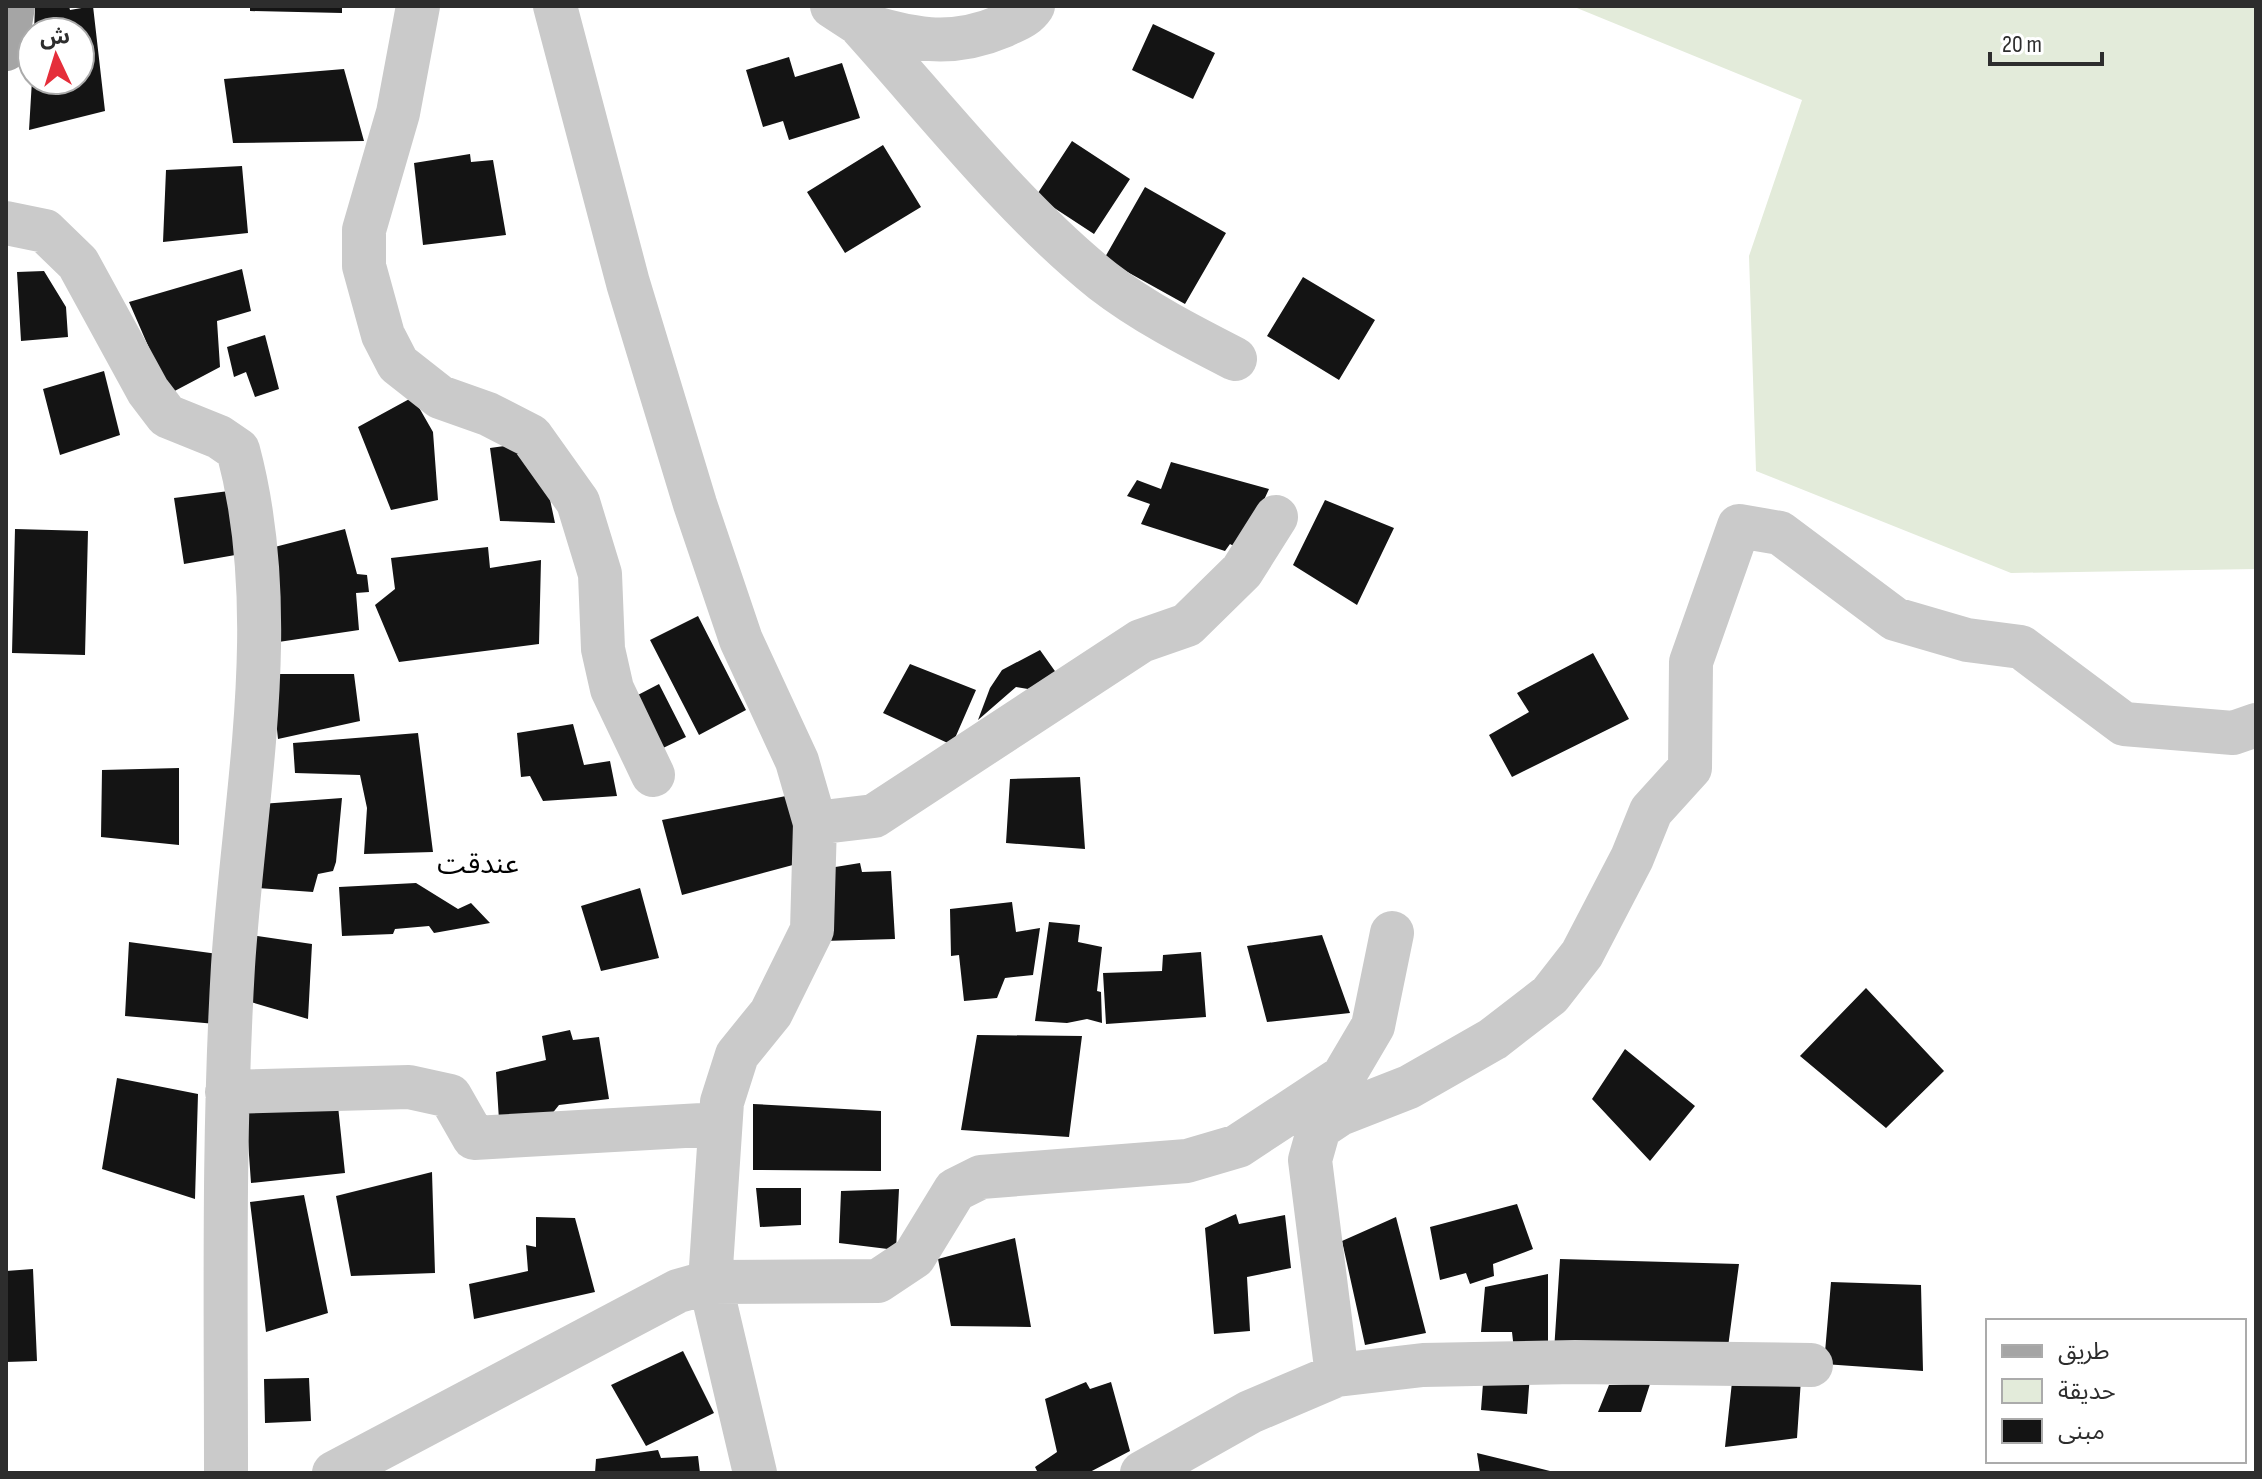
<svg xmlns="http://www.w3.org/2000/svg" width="2262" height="1479" font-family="'Sofia Sans Condensed','Noto Sans Arabic',sans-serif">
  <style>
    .green { fill: #e3ebda }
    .building { fill: #141414 }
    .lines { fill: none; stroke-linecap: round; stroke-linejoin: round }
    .minor { stroke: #cacaca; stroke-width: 44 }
    .major { stroke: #a5a5a5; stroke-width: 44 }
    .labels { text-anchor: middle; stroke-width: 8; stroke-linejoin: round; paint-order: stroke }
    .quarter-label { font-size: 28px; fill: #000; stroke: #fff }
  </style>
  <rect width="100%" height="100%" fill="#fff"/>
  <path class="green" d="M1572,6h684v563l-245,4 -255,-102 -7,-215 53,-156z"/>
  <path class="building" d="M35,6h34l1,4 23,-4 12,105 -76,19 3,-50h48v-48h-46z
    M250,6h92v7l-92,-2z
    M1153,24l62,29 -22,46 -61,-29z
    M789,57l6,20 47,-14 18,55 -71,22 -6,-19 -20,6 -17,-57z
    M344,69l20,72 -131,2 -9,-64z
    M1072,141l58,38 -36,55 -58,-38z
    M883,145l38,62 -76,46 -38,-61z
    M470,154l1,8 22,-2 13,75 -83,10 -9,-82z
    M242,166l6,67 -85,9 3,-72z
    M1145,187l81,46 -41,71 -81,-45z
    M242,269l9,42 -34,10 3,46 -51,27 -40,-92z
    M44,271l22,36 2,30 -47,4 -4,-69z
    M1303,277l72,43 -36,60 -72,-44z
    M265,335l14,54 -24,8 -9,-25 -12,5 -7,-30z
    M104,371l16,64 -60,20 -17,-66z
    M413,397l20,35 5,68 -47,10 -33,-83z
    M526,443l19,33 10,47 -55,-2 -10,-73z
    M1171,462l98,27 -28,61 -11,-6 -5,7 -84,-27 9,-20 -23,-8 10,-16 24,9z
    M229,491l12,63 -57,10 -10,-66z
    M1325,500l69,28 -37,77 -64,-40z
    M15,529l73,2 -3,124 -73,-2z
    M345,529l12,45 10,1 2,17 -13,1 3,37 -94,14 -6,-93z
    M488,547l2,21 51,-8 -2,84 -140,18 -24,-57 20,-16 -4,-31z
    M698,616l48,94 -47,25 -49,-95z
    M1040,650l17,24 -29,15 -12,-2 -38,33 12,-32 12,-18z
    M1593,653l36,66 -117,58 -23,-42 40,-23 -12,-19z
    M910,664l66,26 -24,55 -69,-32z
    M271,674h83l6,47 -82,18z
    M659,684l27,53 -25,12 -27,-52z
    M573,724l11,41 26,-4 7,35 -74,5 -13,-25 -9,1 -4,-44z
    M418,733l15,119 -69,2 3,-46 -7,-33 -65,-2 -2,-30z
    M179,768v77l-78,-8 1,-67z
    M1080,777l5,72 -79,-6 4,-64z
    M786,796l18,66 -122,33 -20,-75z
    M342,798l-6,64 -3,9 -15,3 -5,18 -68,-5 16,-83z
    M860,863l2,9 29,-1 4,68 -72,2v-72z
    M416,883l42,26 13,-6 19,20 -56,10 -5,-7 -34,3 -2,5 -51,2 -3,-49z
    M640,888l19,70 -58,13 -20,-65z
    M1012,902l4,30 24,-4 -7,47 -28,3 -8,20 -33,3 -5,-46 -8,1 -1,-47z
    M1049,922l31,3 -2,17 24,5 -5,44 4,1 1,31 -15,-4 -20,4 -32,-2z
    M243,934l69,10 -4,75 -64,-19z
    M1322,935l28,78 -83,9 -20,-76z
    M129,942l89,12 -2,70 -91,-8z
    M1201,952l5,65 -100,7 -3,-51 59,-2 1,-16z
    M1866,988l78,83 -58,57 -86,-72z
    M570,1030l3,10 26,-3 10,62 -50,6 -12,15h-48l-3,-48 50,-12 -4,-24z
    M977,1035l105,1 -13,101 -108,-7z
    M1625,1049l70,57 -45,55 -58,-62z
    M117,1078l81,16 -3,105 -93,-30z
    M753,1104l128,7v60l-128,-1z
    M338,1106l7,67 -94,10 -5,-70z
    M432,1172l3,101 -84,3 -15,-80z
    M756,1188h45v37l-41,2z
    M899,1189l-3,61 -57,-7 2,-52z
    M304,1195l24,118 -62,19 -16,-130z
    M1517,1204l16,45 -40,15 1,12 -24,8 -4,-11 -26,7 -10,-53z
    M1236,1214l3,10 46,-9 6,53 -44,9 3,54 -36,3 -9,-106z
    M536,1217l39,1 20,74 -121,27 -5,-35 59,-13 -2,-26 10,2z
    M1396,1217l30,116 -61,12 -23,-104z
    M1015,1238l16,89 -80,-1 -13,-67z
    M1560,1259l179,5 -11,83 -174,4z
    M33,1269l4,92 -31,1v-91z
    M1548,1274v75l-34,1 -2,-18h-31l4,-45z
    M1831,1282l90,3 2,86 -99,-7z
    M683,1351l31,62 -68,33 -35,-61z
    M1484,1370l46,4 -3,40 -46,-4z
    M309,1378l2,43 -46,2 -1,-44z
    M1801,1379l-4,59 -72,9 7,-65z
    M1086,1382l4,7 21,-7 19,69 -42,22h-50l-3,-6 22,-15 -12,-53z
    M1650,1384l-9,28h-43l11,-27z
    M658,1450l3,8 37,-2 2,17h-105l1,-14z
    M1477,1453l77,19v1h-74z"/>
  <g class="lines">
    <path class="minor" d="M418,6l-20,107 -34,117v36l19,69 15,29 42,33 48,17 43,22 47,66 22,72 3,75 9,40 41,86
      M555,6l73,277 67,221 46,136 56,121 18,62 -3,107 -41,83 -34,42 -15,47 -12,180 45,191
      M832,6l26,17c77,85 156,187 245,258 40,31 87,55 132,78
      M858,23c53,16 91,26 145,3 12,-6 22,-8 30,-20
      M6,223l39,8 33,32 70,128 19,25 52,21 19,13c45,168 6,345 -5,516 -10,169 -7,338 -7,507
      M815,823l59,-7 267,-175 46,-16 55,-54 34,-54
      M227,1092l182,-5 41,9 24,42 246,-14
      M1337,1375l-27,-215 9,-32 21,-14 69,-27 84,-48 57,-44 32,-41 50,-96 19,-47 39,-43 1,-106 48,-136 41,7 115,86 72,21 54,7 103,77 109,9 23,-8
      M334,1473l344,-182 32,-9 168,-1 36,-24 41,-67 26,-13 206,-16 51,-15 105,-69 30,-51 19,-93
      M1142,1473l108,-61 87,-37 86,-10 152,-3 236,3"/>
    <path class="major" d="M6,49l7,-43"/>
  </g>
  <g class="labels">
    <g class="quarter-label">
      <text x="478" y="873">عندقت</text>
    </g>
  </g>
  <rect width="2262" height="1479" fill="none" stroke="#2d2d2d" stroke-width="16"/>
  <rect x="1986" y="1319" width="260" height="144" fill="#ffffff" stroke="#ababab" stroke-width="2"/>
  <rect x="2002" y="1345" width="40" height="12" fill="#a5a5a5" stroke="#ababab" stroke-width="2"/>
  <text x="2058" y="1359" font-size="24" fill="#2d2d2d">طريق</text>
  <rect x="2002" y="1379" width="40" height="24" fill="#e3ebda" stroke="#ababab" stroke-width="2"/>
  <text x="2058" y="1399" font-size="24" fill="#2d2d2d">حديقة</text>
  <rect x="2002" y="1419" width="40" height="24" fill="#141414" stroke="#ababab" stroke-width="2"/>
  <text x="2058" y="1439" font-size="24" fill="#2d2d2d">مبنى</text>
  <g transform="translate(56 56) rotate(356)"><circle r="38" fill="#ffffff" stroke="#ababab" stroke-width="2"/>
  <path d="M0-6L14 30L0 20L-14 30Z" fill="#e52e3a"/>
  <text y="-12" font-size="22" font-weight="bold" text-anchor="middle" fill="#2d2d2d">ش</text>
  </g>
  <path d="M1990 52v12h112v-12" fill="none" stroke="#2d2d2d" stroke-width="4"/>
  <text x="2002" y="52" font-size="24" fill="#2d2d2d" stroke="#ffffff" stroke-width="6" paint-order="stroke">20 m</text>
</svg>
